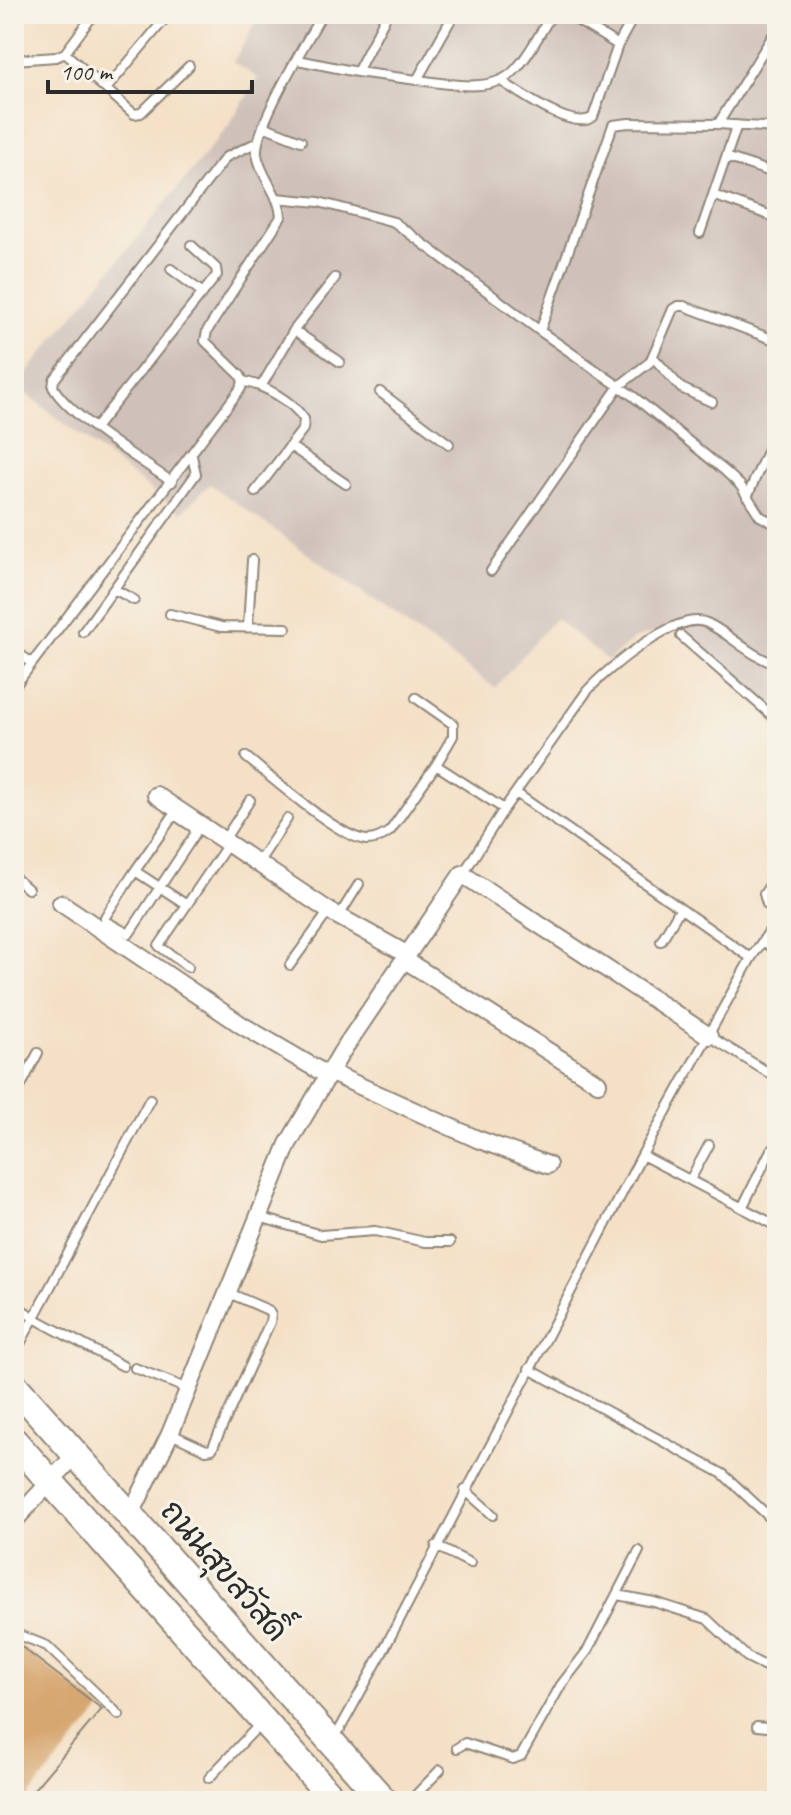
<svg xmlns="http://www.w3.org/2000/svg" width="791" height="1815" font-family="Caveat,'Playpen Sans Thai',sans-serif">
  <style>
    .industrial { fill: #cfc1ba }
    .building { fill: #d7a772 }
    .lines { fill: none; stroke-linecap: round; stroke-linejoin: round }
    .service-casing { stroke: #908678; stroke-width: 12 }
    .minor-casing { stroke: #908678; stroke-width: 20 }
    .primary-casing { stroke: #908678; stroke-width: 30 }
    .service { stroke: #fff; stroke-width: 8 }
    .minor { stroke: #fff; stroke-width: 16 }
    .primary { stroke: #fff; stroke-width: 26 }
    .labels { text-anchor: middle; stroke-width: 6; stroke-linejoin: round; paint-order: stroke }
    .street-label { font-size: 32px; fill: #2b2b2b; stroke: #f7f3e8 }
  </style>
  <rect width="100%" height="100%" fill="#f7f3e8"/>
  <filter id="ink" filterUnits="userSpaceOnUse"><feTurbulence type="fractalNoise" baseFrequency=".0125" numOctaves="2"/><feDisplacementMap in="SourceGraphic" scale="16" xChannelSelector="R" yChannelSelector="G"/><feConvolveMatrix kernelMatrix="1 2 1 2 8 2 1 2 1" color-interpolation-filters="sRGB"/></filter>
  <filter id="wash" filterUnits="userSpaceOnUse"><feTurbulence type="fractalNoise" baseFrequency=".006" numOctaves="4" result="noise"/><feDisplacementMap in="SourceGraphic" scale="32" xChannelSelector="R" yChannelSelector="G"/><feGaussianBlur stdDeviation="1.8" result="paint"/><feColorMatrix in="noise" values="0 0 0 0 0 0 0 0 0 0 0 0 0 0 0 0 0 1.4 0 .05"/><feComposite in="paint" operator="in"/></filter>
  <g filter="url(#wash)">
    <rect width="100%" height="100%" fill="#f4e0c6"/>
    <path class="industrial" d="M261,14h516v702l-102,-89 -40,11 -27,23 -53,-43 -60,70 -285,-204 -29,29 -165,-127 213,-261 29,-47 -25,-16z"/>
    <g id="blocks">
      <path class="building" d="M14,1641l88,68 -78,92h-10z"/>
    </g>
  </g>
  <g filter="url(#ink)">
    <use href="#blocks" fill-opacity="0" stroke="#908678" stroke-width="2"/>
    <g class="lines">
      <g class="service-casing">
        <path id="service" d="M567,14l51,31
          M65,53l29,-39
          M14,60l42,-3 9,-4 69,61 7,-1 48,-47
          M298,60l59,12 60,8 37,-66
          M357,72l28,-54 -1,-4
          M417,80c29,3 73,14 96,-8 16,-15 27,-40 39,-58
          M501,81c19,12 72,51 92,36l25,-72 17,-31
          M107,88l62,-74
          M718,124l59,-95
          M263,126l38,15
          M726,157l51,17
          M713,195l64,23
          M276,198l43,4 75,20 146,109 93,65 92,75 15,14 20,31 17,9
          M700,233l37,-108
          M171,269l32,24
          M294,330l46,32
          M540,331l73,-206 16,-2 89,1 59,4
          M653,357l28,31 31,14
          M243,381c22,5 48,19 61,38l-1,10 -48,63
          M262,385l32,-55 41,-52
          M380,392l69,52
          M96,427l121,-152 -1,-7 -25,-23
          M290,446l56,38
          M172,482c-30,-21 -103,-66 -119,-95l1,-7 172,-223 32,-15
          M747,497l30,-68
          M491,571l128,-185 31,-24 23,-53 5,-3h6l93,35
          M114,589l20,11
          M170,614l51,13 65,1
          M248,627l4,-67
          M83,632l113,-158 -4,-18
          M681,636l96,84
          M14,650l18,13
          M14,687l227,-299 2,-7 -3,-6 -35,-34 2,-10 74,-114c-1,-23 -21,-41 -24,-63 -3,-27 50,-113 65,-140
          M416,698l37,26v12l-17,29
          M246,757c24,19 94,82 121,83 9,0 15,-3 23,-9l46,-66 68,44
          M224,840l26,-40
          M258,863l29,-44
          M135,871l38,-55h3l18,12 1,6 -66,100 -24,-13v-4l30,-46 52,34
          M463,874l41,-65 83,-118c19,-21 91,-82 120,-68 25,12 43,34 70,41
          M777,875l-13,19 3,10 10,8
          M14,877l14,12
          M339,916l20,-32
          M661,941l19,-32
          M763,941l14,10
          M751,958l26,-38
          M290,965l39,-54
          M188,967l-29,-21 69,-102
          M709,1036l68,42
          M14,1099l24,-46
          M642,1155l135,71
          M690,1180l19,-35
          M742,1208l29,-58
          M259,1217l62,18 54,-4 50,11h25
          M14,1304l20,14 89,48
          M14,1355l136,-256
          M135,1368l53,21
          M529,1369l194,105 54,50
          M171,1434l35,16 6,-1 58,-127 1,-7 -3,-5 -39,-17
          M465,1490l28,25
          M436,1546l34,17
          M617,1595l37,7 53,17 40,38 30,15
          M14,1633l33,13 72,69
          M757,1726l20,2
          M335,1738l47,-85 260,-498 109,-197 -235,-165
          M457,1748l8,-5 48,16 8,-3 40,-71 27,-35 51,-99
          M209,1778l51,-54
          M49,1801l1,-1
          M410,1801l30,-31"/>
      </g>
      <g class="minor-casing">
        <path id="minor" d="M156,795l173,116 79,44
          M61,903l182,123 84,49
          M405,960l193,123
          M329,1072l148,67 71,26
          M131,1514l39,-80 118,-290 53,-91 121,-179 247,162
          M14,1521l63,-68"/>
      </g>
      <g class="primary-casing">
        <path id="primary" d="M14,1385l370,416
          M14,1441l321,360"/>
      </g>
      <use href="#service" class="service"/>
      <use href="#minor" class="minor"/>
      <use href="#primary" class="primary"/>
    </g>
  </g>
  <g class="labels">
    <g class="street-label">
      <text transform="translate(225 1570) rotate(49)" y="11">ถนนสุขสวัสดิ์</text>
    </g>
  </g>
  <rect width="791" height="1815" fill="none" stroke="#f7f3e8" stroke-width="48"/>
  <path d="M48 80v12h204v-12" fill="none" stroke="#2b2b2b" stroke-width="4"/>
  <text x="60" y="80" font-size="24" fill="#2b2b2b" stroke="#f7f3e8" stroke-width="6" paint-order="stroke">100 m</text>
</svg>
